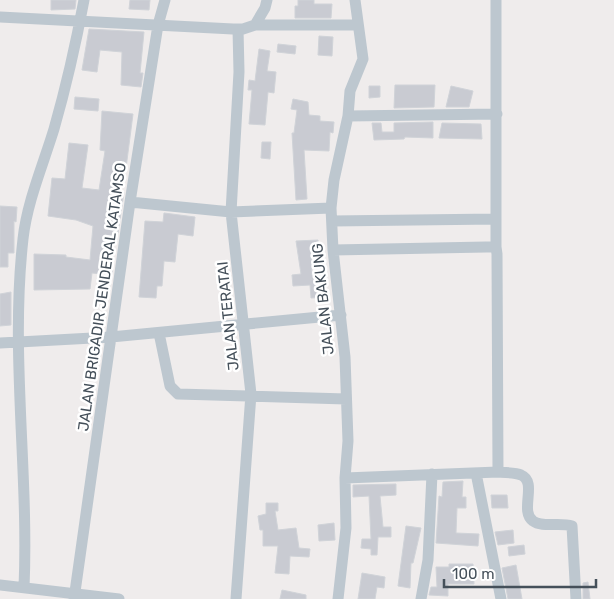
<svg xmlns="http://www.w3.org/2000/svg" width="614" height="599" font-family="Rubik,sans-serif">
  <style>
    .building { fill: #c9cbd2; stroke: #d0d3d8 }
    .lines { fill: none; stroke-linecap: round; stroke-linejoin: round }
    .minor { stroke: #bdc7cf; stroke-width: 11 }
    .labels { text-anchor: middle; stroke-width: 5; stroke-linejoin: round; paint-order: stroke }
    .street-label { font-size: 15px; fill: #45505a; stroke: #fff }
  </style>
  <rect width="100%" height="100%" fill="#efecec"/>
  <path class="building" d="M51,0h25l-1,9 -24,1z
    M130,0h20l-1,10 -20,-1z
    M298,0h16v4h18l-1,14h-36v-12h3z
    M89,29l55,3 -4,41h3l-2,14 -20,-2 1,-33 -22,-2 -3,22 -15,-2z
    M319,36l14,1 -1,19 -14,-1z
    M278,44l18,2 -1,8 -18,-2z
    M259,49l11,2 -3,20 9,1 -2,21 -6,-1 -3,33 -16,-1 3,-34h-4l1,-10 6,1z
    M395,85h40l-1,22 -40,1z
    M369,86h11v11l-11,1z
    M451,86l22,5 -4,16h-23z
    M75,97l24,2 -1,12 -24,-2z
    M293,99l15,3 1,13 11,1v5l14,1 -1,11 -3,-1 -1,19 -25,-1 3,49 -11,1 -4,-67h2l3,-23 -6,-1z
    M102,111l31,3 -7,54 -2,-1 -3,25h3l-7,48h-3l-2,35 -20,-2 -2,16 -56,1v-36l32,1v2l24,3 3,-34 -17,-6 -28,-4 4,-38 13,1 4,-36 19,2 -6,43 17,2 6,-39 -5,-1z
    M433,122v16l-28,-1 -1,2 -30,1 -2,-17h9l1,9h12v-9z
    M442,123l39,1 1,15 -43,-1z
    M262,142h9l-1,17 -9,-1z
    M0,206l17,1 -1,15 -2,-1v32h-6v14h-8z
    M164,213l31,4 -2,19 -15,-2 -3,28 -11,-1 -2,25h-5l-1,12 -17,-1 6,-76 18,1z
    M318,240l1,12h-8l1,23 12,-1 3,23 -16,1 -1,-13 -17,1 -1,-11 9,-1 -5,-33z
    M11,292v33l-11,1v-32z
    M463,481l-1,16h4v11h-9l-1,25 23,1 -1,12 -42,-3 3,-47 3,1 1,-15z
    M396,484v11l-16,1 3,31h8v10h-13l-1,18h-6v-6l-10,-1 1,-9h9l-2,-43 -16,1v-12z
    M491,495h16l1,13h-16z
    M266,503h12v8h-3l3,19 18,-2 3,20 11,1 -1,8 -19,-1 -1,18 -14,-1 3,-27h-15v-16h-3l-2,-14 8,-2z
    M334,523l1,17 -16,1 -1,-16z
    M406,526l15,2 -8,35h-2l-1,25 -12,-2z
    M513,530l1,13 -16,2 -3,-13z
    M524,545l1,9 -16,2 -1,-9z
    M449,564h24l1,20h-26v12l-19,-1 2,-8h6l-1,-20h13z
    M516,565l6,34h-14l-6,-31z
    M362,573l23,4 -1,11 -7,-1 -2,12h-17z
    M588,582l2,17h-7v-16z
    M282,590l24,5v4h-26z"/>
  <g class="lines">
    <path class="minor" d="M496,0v247
      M0,17l233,12h10l12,-4h103
      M255,25l10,-17 2,-8
      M348,116l149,-2
      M130,202l101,10 100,-4
      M332,221l164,-2
      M333,250l153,-3h10l1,7 1,218 -153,6
      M159,333l11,53 8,8 168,5
      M0,343l111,-6 230,-22
      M498,472c7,1 17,0 23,3 17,7 -2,36 12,46 9,7 27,1 39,5l4,73
      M476,473l25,126
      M0,585l119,14
      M24,588c5,-116 -14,-233 -1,-349 4,-37 20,-74 31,-110 12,-42 22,-86 30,-129
      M74,599l56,-397 28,-177 7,-25
      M236,599l15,-205 -20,-182 8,-140 -1,-43
      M338,599l8,-71 -1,-50 3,-37 -3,-84 -12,-107 -2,-42 3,-28 14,-64 2,-25 13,-32 -8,-59
      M421,599l7,-39 4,-86"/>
  </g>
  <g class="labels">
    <g class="street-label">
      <text transform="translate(102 297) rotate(-82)" y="5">JALAN BRIGADIR JENDERAL KATAMSO</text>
      <text transform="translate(323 299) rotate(-96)" y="5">JALAN BAKUNG</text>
      <text transform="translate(228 316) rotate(-96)" y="5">JALAN TERATAI</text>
    </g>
  </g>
  <path d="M444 579v8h152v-8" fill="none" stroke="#45505a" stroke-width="2.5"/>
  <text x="452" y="579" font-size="15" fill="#45505a" stroke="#ffffff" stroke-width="4" paint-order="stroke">100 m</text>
</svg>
